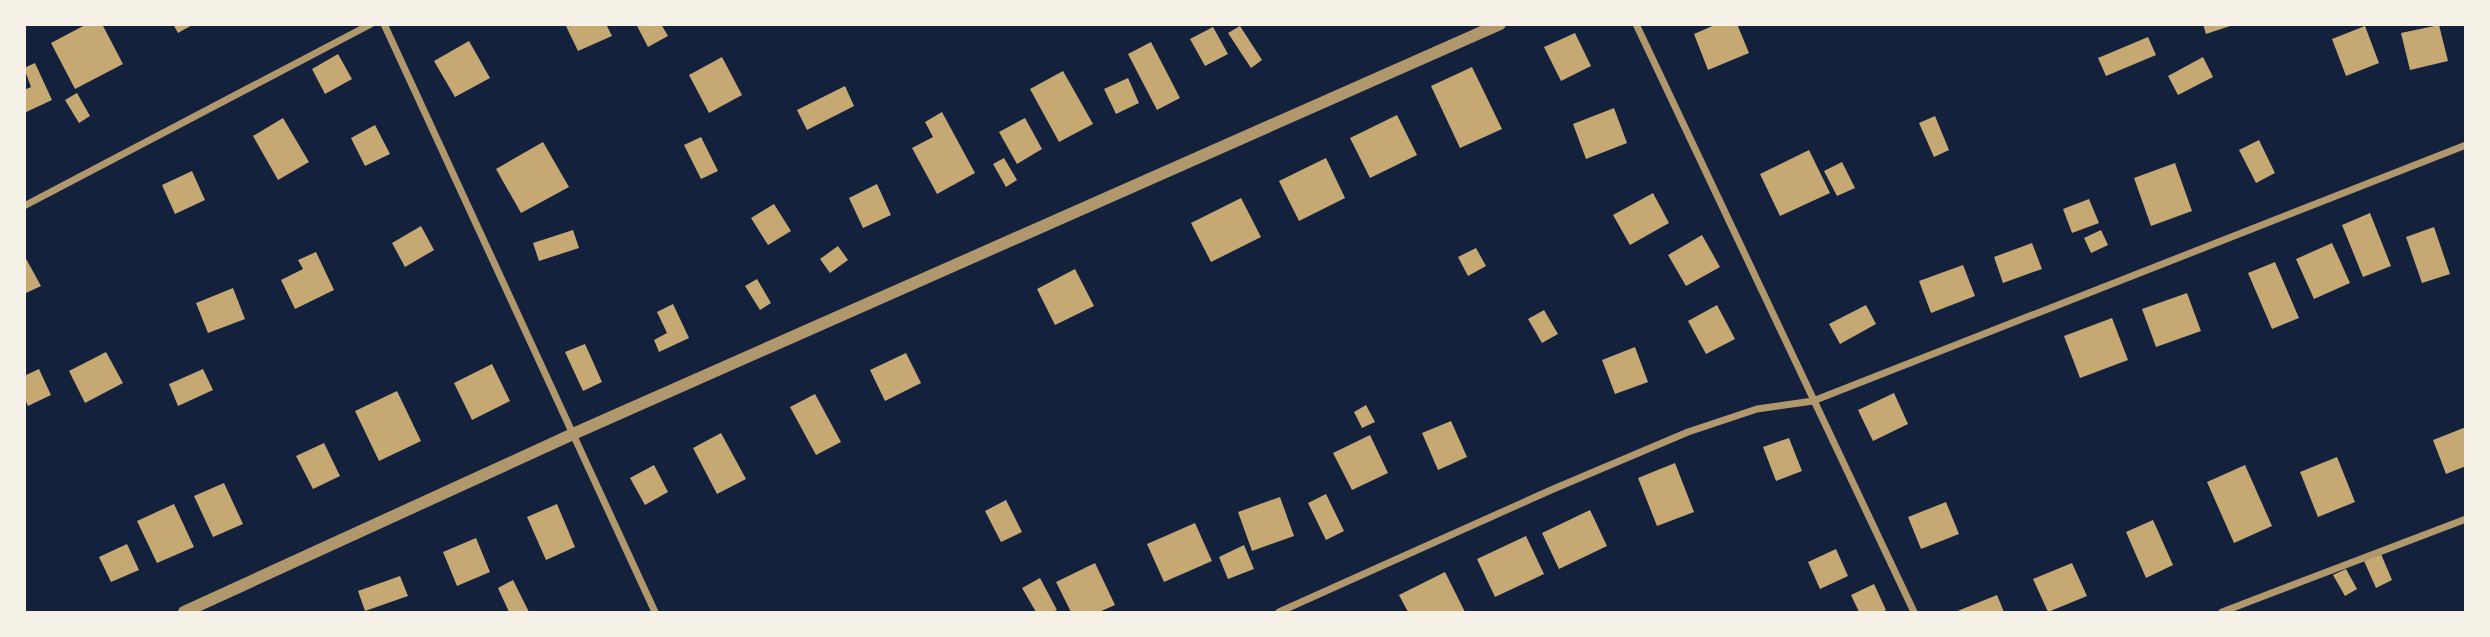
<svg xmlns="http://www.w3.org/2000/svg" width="2490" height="637" font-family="'Source Sans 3',sans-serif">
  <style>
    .building { fill: #c6a872 }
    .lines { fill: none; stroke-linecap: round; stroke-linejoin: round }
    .minor { stroke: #b1986c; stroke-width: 7 }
    .tertiary { stroke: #b1986c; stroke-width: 12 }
  </style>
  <rect width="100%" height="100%" fill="#14213d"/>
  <path class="building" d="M87,24h15l21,40 -48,25 -24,-46z
    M173,24h21l-16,9z
    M565,24h41l6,12 -34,15z
    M636,24h25l7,12 -20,11z
    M1717,24h20l12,29 -41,17 -14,-36z
    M2203,24h30v1l-27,9z
    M2439,25l9,36 -38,9 -9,-37z
    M1240,26l22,34 -11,8 -23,-35z
    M2365,26l14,37 -33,13 -14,-37z
    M1213,27l15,27 -23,12 -15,-27z
    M1575,33l16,33 -30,15 -17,-34z
    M2148,37l8,18 -50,21 -8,-18z
    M469,41l21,37 -35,19 -21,-36z
    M1151,42l29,56 -23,12 -29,-56z
    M338,54l14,25 -27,15 -13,-25z
    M722,57l20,38 -33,18 -20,-38z
    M2203,57l10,20 -35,18 -10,-19z
    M35,63l17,37 -28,13v-23l7,-3 -7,-19z
    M1472,67l30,62 -42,19 -29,-62z
    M1063,71l30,53 -34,18 -29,-53z
    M1128,78l11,25 -23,11 -12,-25z
    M845,86l9,20 -47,24 -10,-20z
    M77,93l13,23 -11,7 -14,-23z
    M1614,108l13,35 -41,16 -13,-35z
    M942,112l33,61 -38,21 -25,-46 21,-11 -8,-15z
    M1397,115l20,40 -47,23 -20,-40z
    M1935,116l14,34 -15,7 -15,-34z
    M283,118l26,44 -31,18 -25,-44z
    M1025,118l17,31 -25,15 -18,-32z
    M375,125l15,29 -25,12 -14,-28z
    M701,137l17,34 -17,8 -17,-34z
    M2259,140l16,33 -19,10 -17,-33z
    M543,142l26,45 -48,26 -25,-44z
    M1809,150l21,43 -50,23 -20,-42z
    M1004,158l13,22 -11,7 -13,-23z
    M1326,158l19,40 -46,23 -20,-40z
    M1842,162l13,26 -18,8 -13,-25z
    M2175,163l17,48 -41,15 -17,-48z
    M192,171l13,29 -30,14 -13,-29z
    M877,184l14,31 -28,13 -14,-30z
    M1653,193l16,30 -39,22 -17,-30z
    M1241,198l20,39 -50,25 -20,-39z
    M2089,199l10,24 -27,10 -9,-24z
    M774,204l17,27 -23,14 -17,-27z
    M2370,213l21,53 -28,11 -21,-52z
    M421,226l13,24 -29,17 -13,-24z
    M2434,227l16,47 -28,9 -16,-46z
    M573,230l6,18 -40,13 -6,-18z
    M2101,230l7,15 -17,8 -7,-15z
    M1702,235l18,32 -34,19 -18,-31z
    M2032,243l10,26 -39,14 -9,-26z
    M2332,243l18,40 -36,16 -18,-40z
    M838,246l10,14 -18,13 -10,-14z
    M1476,248l10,18 -18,10 -10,-19z
    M316,252l18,38 -39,19 -14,-29 22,-11 -5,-9z
    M24,255l17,31 -17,8z
    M2275,262l24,56 -27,11 -24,-56z
    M1963,265l12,31 -44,17 -12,-32z
    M1075,269l19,37 -39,19 -18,-36z
    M757,279l14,24 -11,7 -15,-24z
    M233,288l12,31 -37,14 -12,-30z
    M2187,293l14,38 -45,16 -14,-38z
    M673,304l16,34 -30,14 -5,-12 13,-7 -10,-21z
    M1717,305l18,34 -29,15 -18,-33z
    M1866,305l10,19 -36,20 -11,-20z
    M1544,310l14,24 -16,9 -14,-24z
    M2112,318l16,42 -48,18 -16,-42z
    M585,344l17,38 -19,9 -18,-39z
    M1635,347l13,35 -33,12 -13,-34z
    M106,352l17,31 -38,20 -16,-32z
    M906,353l15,30 -36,18 -15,-31z
    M492,364l18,37 -38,19 -18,-37z
    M39,369l12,26 -23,11 -4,-9v-21z
    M203,369l10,21 -35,16 -9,-22z
    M397,391l24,50 -42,20 -24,-50z
    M1894,393l14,31 -35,17 -15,-31z
    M815,394l26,48 -25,13 -26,-48z
    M1366,405l9,17 -13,6 -8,-16z
    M1451,421l16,36 -29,13 -16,-37z
    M2466,427v39l-20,8 -13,-34z
    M721,433l25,46 -29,15 -24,-46z
    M1370,435l18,38 -36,17 -19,-37z
    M1789,438l13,33 -26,10 -13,-34z
    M324,443l16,33 -27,13 -17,-33z
    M2337,457l18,45 -37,15 -18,-45z
    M1675,463l19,49 -37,14 -19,-48z
    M654,465l14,27 -23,13 -15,-27z
    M2245,465l27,61 -38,17 -27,-61z
    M224,483l19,41 -30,13 -19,-41z
    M1326,494l18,37 -18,9 -18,-37z
    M1280,497l14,39 -42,15 -14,-39z
    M1006,500l16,32 -21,10 -16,-31z
    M1946,502l13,32 -38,15 -13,-32z
    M174,504l20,43 -37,16 -20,-42z
    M557,504l18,43 -29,13 -19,-43z
    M1590,510l17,36 -48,23 -17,-36z
    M2153,520l20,45 -27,13 -20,-46z
    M1195,523l17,38 -48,21 -17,-38z
    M1526,536l18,38 -49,23 -18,-38z
    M476,538l14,34 -33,14 -14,-34z
    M127,544l12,26 -28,12 -12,-25z
    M1244,545l10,24 -26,10 -9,-22z
    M1836,549l12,27 -28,13 -12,-27z
    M2381,554l11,26 -16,8 -12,-27z
    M1095,563l20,42 -16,7h-28l-15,-30z
    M2072,563l15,33 -39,16 -15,-33z
    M2346,569l11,20 -12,7 -12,-21z
    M1445,572l20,40h-57l-9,-17z
    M400,576l8,20 -43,15 -7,-20z
    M1040,578l17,32 -5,2h-16l-14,-24z
    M513,580l16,32h-20l-11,-24z
    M1874,584l12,26 -4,2h-23l-8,-17z
    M1997,595l7,17h-49z"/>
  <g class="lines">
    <path class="minor" d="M384,24l271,588
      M1636,24l278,588
      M24,206l347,-182
      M1279,612l272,-122 137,-58 69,-23 56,-8 653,-256
      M2222,612l244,-93"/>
    <path class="tertiary" d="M184,612l389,-178 927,-410"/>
  </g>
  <rect width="2490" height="637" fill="none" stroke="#f6f1e7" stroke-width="52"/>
</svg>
